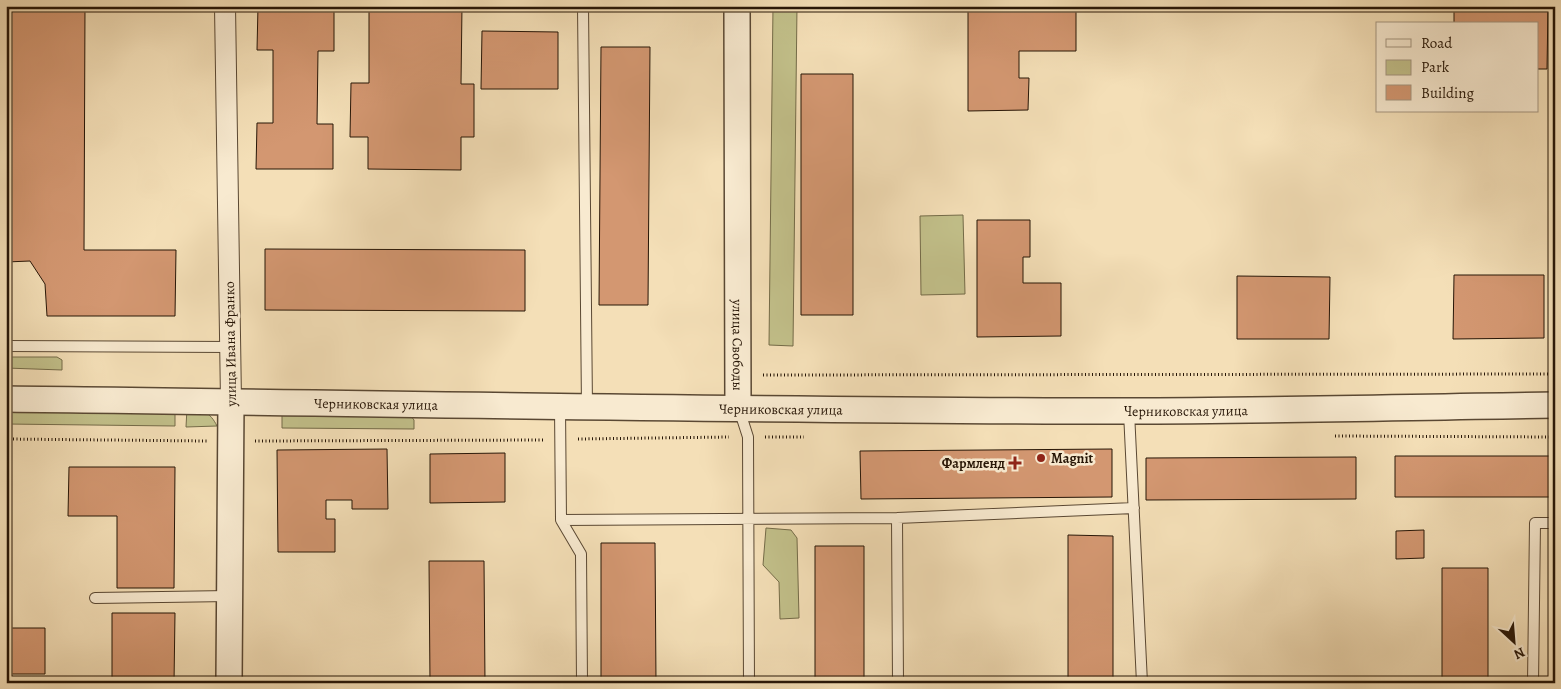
<svg xmlns="http://www.w3.org/2000/svg" width="1561" height="689" font-family="Alegreya,serif">
  <style>
    .green { fill: #c2c08a; stroke: #746b48 }
    .building { fill: #d39771; stroke: #271607 }
    .lines { fill: none; stroke-linecap: round; stroke-linejoin: round }
    .service-casing { stroke: #5a4833; stroke-width: 12 }
    .minor-casing { stroke: #5a4833; stroke-width: 22 }
    .tertiary-casing { stroke: #5a4833; stroke-width: 28 }
    .path { stroke: #271607; stroke-width: 3; stroke-dasharray: 1 2.5; stroke-linecap: butt }
    .service { stroke: #f8ead0; stroke-width: 10 }
    .minor { stroke: #f8ead0; stroke-width: 20 }
    .tertiary { stroke: #f8ead0; stroke-width: 25 }
    .poi-dot { fill: #8f2418; stroke: #f8ead0; stroke-width: 2 }
    .labels { text-anchor: middle; stroke-width: 5; stroke-linejoin: round; paint-order: stroke }
    .street-label { font-size: 14px; fill: #271607; stroke: #f8ead0 }
    .poi-label { font-size: 14px; font-weight: bold; fill: #271607; stroke: #f8ead0; text-anchor: start }
  </style>
  <rect width="100%" height="100%" fill="#f4dfb7"/>
  <filter id="stains"><feTurbulence type="fractalNoise" baseFrequency=".004" numOctaves="4"/><feColorMatrix values="0 0 0 0 .2 0 0 0 0 .09 0 0 0 0 .02 0 0 0 .5 -.17"/></filter>
  <radialGradient id="worn" r=".72"><stop offset=".6" stop-color="#630" stop-opacity="0"/><stop offset="1" stop-color="#630" stop-opacity=".3"/></radialGradient>
  <path class="green" d="M773,6h24l-4,340 -24,-1z
    M963,215l2,79 -44,1 -1,-79z
    M6,357h51l5,3v10l-56,-2z
    M6,407l169,3v16l-169,-2z
    M187,408c16,2 23,4 30,18l-31,1z
    M282,411h125l7,9v9l-132,-1z
    M766,528l25,2 6,8 2,80 -19,1 -1,-37 -16,-17z"/>
  <path class="building" d="M6,6h79l-1,244h92l-1,66h-128l-2,-32 -15,-23 -24,1z
    M258,6h76v45h-16l-1,73h16v45h-77l1,-46h16v-73h-16z
    M369,6h93l-1,78h13v53h-13v33l-93,-1v-32h-18l1,-54h18z
    M968,6h108v45h-57v27h10l-1,32 -60,1z
    M1454,6h94l-1,63h-10v-45h-83z
    M482,31l76,1v57h-77z
    M601,47h49l-2,258h-49z
    M801,74h52v241h-52z
    M977,220h53v37h-7v26h38v53l-84,1z
    M265,249l260,1v61l-260,-1z
    M1454,275h90v63l-91,1z
    M1237,276l93,1 -1,62h-92z
    M387,449l1,60h-36v-9h-26v19h9v33h-57l-1,-102z
    M1112,449v48l-251,2 -1,-48z
    M505,453v49l-75,1v-49z
    M1395,456h160v41h-160z
    M1356,457v42l-210,1v-42z
    M6,462h4v60h-4z
    M69,467h106l-1,121h-57v-72h-49z
    M1424,530v28l-28,1v-28z
    M1068,535l45,1v147h-45z
    M601,543h54l1,140h-55z
    M815,546h49v137h-49z
    M429,561h55l1,122h-55z
    M1442,568h46v115h-46z
    M112,613h63l-1,70h-62z
    M6,628h39v46h-39z"/>
  <g class="lines">
    <g class="service-casing">
      <path id="service" d="M583,6l4,401
        M6,346l225,1
        M560,407l1,113 20,34 1,129
        M739,409l9,28 1,246
        M1129,412l13,271
        M897,518l1,165
        M561,520l336,-2 237,-10
        M95,598l134,-2
        M1533,683l2,-160h20"/>
    </g>
    <g class="minor-casing">
      <path id="minor" d="M225,6l6,395"/>
    </g>
    <g class="tertiary-casing">
      <g id="tertiary">
        <path id="s1" d="M737,6l1,402"/>
        <path id="s2" d="M6,399c374,4 747,12 1121,12 142,0 285,-4 428,-6"/>
        <path d="M229,683l2,-282"/>
      </g>
    </g>
    <path class="path" d="M763,375l792,-1
      M1335,436l220,1
      M765,437h39
      M6,439l201,2
      M578,439l151,-2
      M255,441l289,-1"/>
    <use href="#service" class="service"/>
    <use href="#minor" class="minor"/>
    <use href="#tertiary" class="tertiary"/>
  </g>
  <g class="poi-dot">
    <circle cx="1041" cy="458" r="5"/>
    <path d="M1012.5 455.5h5v5h5v5h-5v5h-5v-5h-5v-5h5z"/>
  </g>
  <g class="labels">
    <g class="street-label">
      <text transform="translate(230 344) rotate(-91)" y="5">улица Ивана Франко</text>
      <text dy="5" stroke="none"><textPath href="#s1" startOffset="339">улица Свободы</textPath></text>
      <text dy="5" stroke="none"><textPath href="#s2" startOffset="370">Черниковская улица</textPath></text>
      <text dy="5" stroke="none"><textPath href="#s2" startOffset="775">Черниковская улица</textPath></text>
      <text dy="5" stroke="none"><textPath href="#s2" startOffset="1180">Черниковская улица</textPath></text>
    </g>
    <g class="poi-label">
      <text x="1051" y="463">Magnit</text>
      <text x="1005" y="468" text-anchor="end">Фармленд</text>
    </g>
  </g>
  <rect width="1561" height="689" fill="none" stroke="#f4dfb7" stroke-width="25"/>
  <rect x="8" y="8" width="1546" height="674" fill="none" stroke="#271607" stroke-width="2.5"/>
  <rect x="12" y="12" width="1536" height="664" fill="none" stroke="#271607"/>
  <rect x="1376" y="22" width="162" height="90" fill="#f8ead0" stroke="#a49580"/>
  <rect x="1386" y="39" width="25" height="8" fill="#f8ead0" stroke="#a49580"/>
  <text x="1421" y="48" font-size="15" fill="#271607">Road</text>
  <rect x="1386" y="60" width="25" height="15" fill="#c2c08a" stroke="#a49580"/>
  <text x="1421" y="72" font-size="15" fill="#271607">Park</text>
  <rect x="1386" y="85" width="25" height="15" fill="#d39771" stroke="#a49580"/>
  <text x="1421" y="98" font-size="15" fill="#271607">Building</text>
  <g transform="translate(1514 642) rotate(154)" stroke="#f8ead0" stroke-width="4" paint-order="stroke">
  <path d="M0-4L9 19L0 12L-9 19Z" fill="#271607"/>
  <text y="-8" font-size="14" font-weight="bold" text-anchor="middle" fill="#271607">N</text>
  </g>
  <rect width="100%" height="100%" filter="url(#stains)"/>
  <rect width="100%" height="100%" fill="url(#worn)"/>
</svg>
